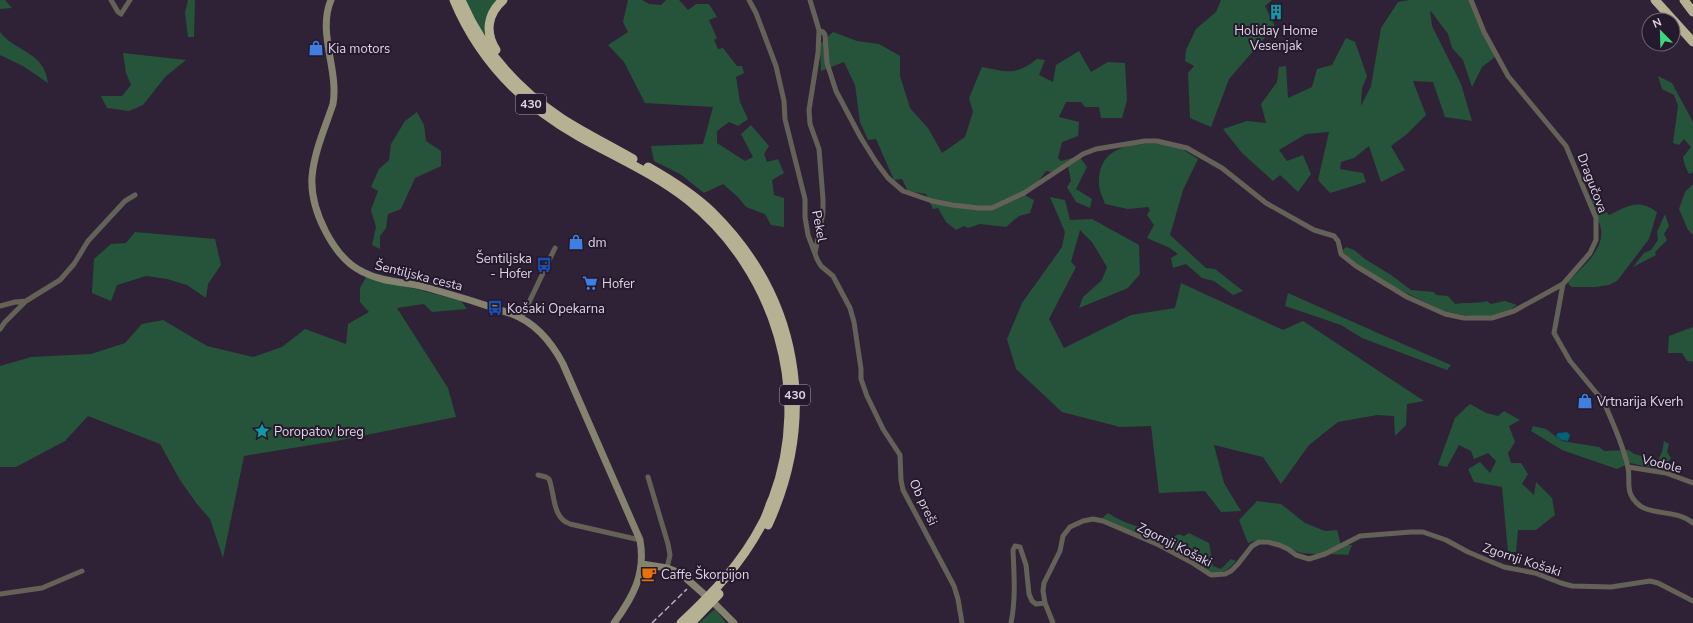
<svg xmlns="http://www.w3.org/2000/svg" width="1693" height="623" font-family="'Nunito Sans',sans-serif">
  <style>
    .green { fill: #25543a }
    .water { fill: #006374 }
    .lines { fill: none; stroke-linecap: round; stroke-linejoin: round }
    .street { stroke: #646256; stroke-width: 5 }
    .secondary { stroke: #85826f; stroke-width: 7 }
    .highway { stroke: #b6b193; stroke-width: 9 }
    .rail { stroke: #b9afbe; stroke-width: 1.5; stroke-dasharray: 6 3; stroke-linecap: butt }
    .labels { text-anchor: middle; stroke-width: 4; stroke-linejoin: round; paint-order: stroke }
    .shield { fill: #25192d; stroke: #a79dad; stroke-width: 1 }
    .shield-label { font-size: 12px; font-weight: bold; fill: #dfd6e4 }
    .poi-label { font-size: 13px; fill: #dfd6e4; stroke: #25192d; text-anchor: start }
    .street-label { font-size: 13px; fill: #dfd6e4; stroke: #25192d }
  </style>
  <rect width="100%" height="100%" fill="#2f2237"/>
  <path class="green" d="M0,0h5l7,8 -12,1z
    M188,0h7l-1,37h-6l-3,-24z
    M464,0h36l-13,42z
    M628,0h14l7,4 12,1 5,-5h13l9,10 8,-6h13l8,13 -8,3 8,18 -3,2 4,9 5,-1 14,18h5l2,7 -8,4 4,25 8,17 -10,7 -9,-4 -12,9v12l28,18 8,-4 -12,-23 10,-9 18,21 -5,8 3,8 11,-3 6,14 -12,7 2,15 10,3v29l-13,-2 -6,-11 -19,-7 -8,-10 -15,-13 -19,9 -24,-19 -26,-13 -3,-15 52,-2 10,-37 -68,-4 -21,-41 -16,-17 20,-13 -5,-10z
    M1221,0h51l-7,6 10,20 -46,53 -18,48 -21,-9 -2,-45 6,-7 -9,-5 1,-11 10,-21 20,-17z
    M1410,0h59l26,57 -13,10 -10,20 -9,-27 -11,-12 -4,-14 -18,-24 2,16 29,58 11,37 -27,-4 -12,-35 -20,-1 13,34 -19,19 -16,12 14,24 -24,12 -12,-36 -15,12 -13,4 -1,7 23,4 3,9 -36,11 -12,-13 11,-48 -23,2 -27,16 8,11 16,-6 8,19 -13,18 -18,-17 -7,6 -31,-28 -19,-24 24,-8 19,2 -5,-19 16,-22 2,-15 7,-1 2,32 24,-11 5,-18 15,-4 14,-27 9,4 12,34 -5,12 -1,18 10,-20 10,-58 17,-26z
    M0,32c15,20 44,19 48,51l-25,-17 -23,-11z
    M833,32l24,9 22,3 21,12v20l10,32 18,20 14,25 23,-16 8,-25 -4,-14 13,-31c26,5 33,9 55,-8l8,1 -6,15 14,7 3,-17 23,-14 12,21 17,-10 17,1 2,37 -5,18h-21l-2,-11h-14l-4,-5h-15l-7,15 20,5 -1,14 -16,6 -4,16 3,3 18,-5 8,11 -11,22 16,10 -2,9 -14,-6 -9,-15 4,-6 -3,-15 -17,6 -5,-1 -12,16 -7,4 -1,5 8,4 -4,13 -11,3 -13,11 -26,-3 -12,4 -4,-2 -8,4 -10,-8 -8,-14 -5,1 -7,-15 -18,-3 -6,-12 -8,1 -18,-41 -8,1 -8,-18 -5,-37 -11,-23 -23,9 -1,-27z
    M123,53l63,7 -21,17 -22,28 -14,6 -22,-3 -6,-12h21l9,-11 -5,-12z
    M1658,76l14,7 21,39v50l-4,2 -4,-8 -2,-9 8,-10 -7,-8 -5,6 -6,-2 5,-37 -4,-11 -12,-6z
    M417,112l7,13 2,16 15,10v15l-26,12 -14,31 -13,5 -2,14 -6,8v13l-8,-4 4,-18 -5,-17 7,-19 -7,-4 8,-18 10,-9 2,-16 14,-23z
    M1168,143l14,6 16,10 -15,31 -13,45 36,33 9,1 28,22 -10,4 -19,-14 -12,-3 -16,-14 -13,4 -2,-10 7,-4 -8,-6 -23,-10 7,-13 -7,-10 3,-5 -2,-3 -20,2 -23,-5c-2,-6 -6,-14 -6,-20 -1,-42 38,-40 69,-41z
    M1693,184v51l-5,-5 -9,-21 6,-17z
    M1595,195l3,8 11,12c19,-9 29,-17 48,-3l-8,27 -32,42 -8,4 -14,2h-23l-3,-2 -1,-3c14,-15 36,-31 33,-53 -2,-10 -8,-20 -11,-29z
    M1050,197l15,3 5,20 22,-1 47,26 1,29 -12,14 -49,20 4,-11 19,-17 5,-13 -15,-25 -12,-12 -9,32 5,5 -27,52 15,29 67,-33 44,-7 6,-25 102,47 20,-9 121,80 -17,3 -1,21 -11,11 -1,-20 -17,-1 -39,7 -29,23 -28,39 -18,-27 -49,-12 10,38 17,28 -20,1 -16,-21 -46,2 -8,-67 -31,1 -58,-15 -46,-43 -9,-30 15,-36 40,-56 3,-15z
    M1665,214l4,12 -5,8 3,6 -12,12 1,3 -23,12 11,-14 7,-3 7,-10 -1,-8z
    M135,232l80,7 6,26 -13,19 -2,14 -19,-13 -20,-6 -21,-3 -29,9 -6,16 -19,-8 2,-34 17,-15 15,-1z
    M1346,247l8,3 11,9 26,16 20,15 23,2 2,3 12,1 7,8c12,-2 21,0 32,-3l4,3 14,-3 12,4 -10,7 -23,5 -21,-2 -20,-4 -51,-25 -38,-24 -12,-11z
    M366,277l54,13 41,11 6,8 -35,3 -8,-8 -27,4 51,80 8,29 -120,24 -92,15 -21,102 -13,-39 -13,-15 -17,-24 -20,-36 -72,-28 -23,25 -49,26h-16v-101l31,-9 60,-3 34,-11 17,-19 21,-4 44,26 46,11 29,-10 23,-18 41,15 2,-20 21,-12 -9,-10v-14z
    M1288,293l92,41 71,31 -4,5 -85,-32 -21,-13 -56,-19z
    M1693,327v35l-6,-1 -5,-8h-14l1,-17z
    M1470,404l16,9 12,3 6,-5 16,9 -11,6 6,16 -7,11 3,10h10l7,11 -6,10 12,11 2,-13 16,16 3,17 -19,15h-18l-2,22h-8l-6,-65 -28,-5 -6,-13 12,-7 10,11 6,-12 -8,-8 -14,6 -3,-8 -12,-6 -12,22 -9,-2 17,-47z
    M1533,426l13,3 16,12 37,6 5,4 25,-1 5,4 24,6 4,-8 2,-11 5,3 -2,8 4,6 -9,12 -32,-7 -13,6 -55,-19 -31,-19z
    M1257,501l24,3 24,19 20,8 12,-1 4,15h11l-4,10c-12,-1 -40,0 -50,-3 -22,-7 -24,-19 -50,-9l-9,-23z
    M1108,513c19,13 43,16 64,25l6,-4 6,2 5,-3 20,10 4,23 8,3 10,-10 5,2c-8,9 -14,13 -25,12l-44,-26 -65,-29z
    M715,609l11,14h-27z"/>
  <path class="water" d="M1567,432l3,3 -2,6 -7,-1 -5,-4 2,-3z"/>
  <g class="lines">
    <path class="street" d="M111,0l7,12 3,2 9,-14
      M749,0l7,13 20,53 8,35 1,18 20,80v18l3,18 9,24 4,7 12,10 17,32 4,14 7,47v10l6,17 16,33 17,26 1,25 2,10 51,96 4,13 4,24
      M810,0l9,30 -1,23 -9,57 1,14 9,25 4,50v14l-8,40
      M1471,0l13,32 24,44 58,70 30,72v22l-6,13 -27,31 -9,49 16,28 33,40 3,6c8,19 18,40 22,61 2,9 -1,19 3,27 2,5 8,11 13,13 16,7 35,3 49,15
      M819,30l4,2 2,3 2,28 9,28 25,47 15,24 12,16 15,13 29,10 20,4 27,3h13l32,-15 59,-39 13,-5 49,-8h12l30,7 35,20 44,35 48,27 20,6 4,5 3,13 15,12 51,31 38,17 19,4h28l22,-7 49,-27
      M0,306l15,-4 11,-1 34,-21 14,-16 14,-23 37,-40 10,-6
      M522,317l33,-69
      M0,329l5,-7 21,-21
      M1628,467l38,6 27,10
      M538,475l8,2 3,2c6,15 3,39 21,45l70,16
      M648,477l20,67 2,11 -3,13
      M0,594l42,-6 40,-17
      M1011,623c5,-25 3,-48 2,-73l2,-4 5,1 6,18 3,29 3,7 4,3 9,-1
      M1053,623l-8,-20 -2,-12 1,-8 16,-32 3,-15 7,-9 13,-6 10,-2 10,2 56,24 32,17 20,13 14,-1 6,-3 7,-7 14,-18 7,-4h9l11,3 9,4 8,6 13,4 16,-5 35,-18 51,-4h12l23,8 22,12 36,15 31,6 26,10 11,3 39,1 39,-6 8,2 35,18"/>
    <path class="secondary" d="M331,0c-14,33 8,70 2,104 -8,24 -19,48 -21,73 -2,32 21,81 51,95 19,10 41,10 62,15 29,8 58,17 87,27 24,9 39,27 51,50l77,176c6,34 -7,57 -26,83
      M642,564l25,4 13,5 25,22
      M716,605l18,18"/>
    <path class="highway" d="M454,0c25,60 69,105 126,137 36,20 75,37 108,63 87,70 125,192 85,298 -4,8 -6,18 -11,26 -20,39 -49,69 -81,99
      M461,0c21,49 56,89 100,118 23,15 48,27 72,41
      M1655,0l38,42
      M1684,0l9,12
      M496,50c-11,-17 -9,-36 7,-50
      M648,167c23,13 45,27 64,45 87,86 106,203 56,313
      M691,623l28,-29"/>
    <path class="rail" d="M652,623l35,-34"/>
  </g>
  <defs>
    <g id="building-bare" transform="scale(1.2)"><path d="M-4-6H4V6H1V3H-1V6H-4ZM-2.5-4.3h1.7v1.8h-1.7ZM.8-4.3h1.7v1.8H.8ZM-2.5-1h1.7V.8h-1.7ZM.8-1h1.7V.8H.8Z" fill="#0f9aa8" stroke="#25192d" stroke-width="2.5" paint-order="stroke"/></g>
    <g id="shop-bare" transform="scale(1.2)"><path d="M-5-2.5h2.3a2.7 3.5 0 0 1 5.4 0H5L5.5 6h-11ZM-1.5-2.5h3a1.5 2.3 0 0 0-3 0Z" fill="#3f7fe0" stroke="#25192d" stroke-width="2.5" paint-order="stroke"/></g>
    <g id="bus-bare" transform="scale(1.2)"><path d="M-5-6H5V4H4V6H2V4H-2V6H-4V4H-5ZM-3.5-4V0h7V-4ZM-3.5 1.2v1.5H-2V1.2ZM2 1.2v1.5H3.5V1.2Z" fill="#1a4fb4" stroke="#25192d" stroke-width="2.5" paint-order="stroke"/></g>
    <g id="supermarket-bare" transform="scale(1.2)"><path d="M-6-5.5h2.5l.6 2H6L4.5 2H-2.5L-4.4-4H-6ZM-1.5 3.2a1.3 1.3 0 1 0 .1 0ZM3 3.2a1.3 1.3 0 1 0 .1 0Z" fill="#3f7fe0" stroke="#25192d" stroke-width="2.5" paint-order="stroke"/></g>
    <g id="sight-bare" transform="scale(1.2)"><path d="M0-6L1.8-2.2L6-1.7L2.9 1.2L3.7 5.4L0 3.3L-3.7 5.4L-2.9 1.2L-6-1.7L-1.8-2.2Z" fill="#0f9aa8" stroke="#25192d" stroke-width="2.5" paint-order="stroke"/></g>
    <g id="cafe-bare" transform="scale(1.2)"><path d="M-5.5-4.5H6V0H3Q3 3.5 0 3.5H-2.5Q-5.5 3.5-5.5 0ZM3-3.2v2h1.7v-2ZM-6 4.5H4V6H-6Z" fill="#e8710a" stroke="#25192d" stroke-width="2.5" paint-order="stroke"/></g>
  </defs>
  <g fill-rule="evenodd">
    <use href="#building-bare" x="1276" y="12"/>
    <use href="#shop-bare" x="316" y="48"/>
    <use href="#shop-bare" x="576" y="242"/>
    <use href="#bus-bare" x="544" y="265"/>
    <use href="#supermarket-bare" x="590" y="283"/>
    <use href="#bus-bare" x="495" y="308"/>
    <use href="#shop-bare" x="1585" y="401"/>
    <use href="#sight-bare" x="262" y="431"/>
    <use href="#cafe-bare" x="649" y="574"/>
  </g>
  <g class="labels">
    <g class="shield">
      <rect x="516" y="94" width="30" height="20" rx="3"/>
      <rect x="780" y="385" width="30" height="20" rx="3"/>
    </g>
    <g class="shield-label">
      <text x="531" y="108">430</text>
      <text x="795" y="399">430</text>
    </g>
    <g class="poi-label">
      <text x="1276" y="35" text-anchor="middle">Holiday Home<tspan x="1276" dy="15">Vesenjak</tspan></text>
      <text x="328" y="53">Kia motors</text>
      <text x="588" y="247">dm</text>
      <text x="532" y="263" text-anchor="end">Šentiljska<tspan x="532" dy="15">- Hofer</tspan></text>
      <text x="602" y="288">Hofer</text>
      <text x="507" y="313">Košaki Opekarna</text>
      <text x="1597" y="406">Vrtnarija Kverh</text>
      <text x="274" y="436">Poropatov breg</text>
      <text x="661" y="579">Caffe Škorpijon</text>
    </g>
    <g class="street-label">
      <text transform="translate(1593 183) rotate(69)" y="5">Dragučova</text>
      <text transform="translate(820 226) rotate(79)" y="5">Pekel</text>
      <text transform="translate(419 275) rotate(14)" y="5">Šentiljska cesta</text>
      <text transform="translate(1662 463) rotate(14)" y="5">Vodole</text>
      <text transform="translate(924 502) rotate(65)" y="5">Ob preši</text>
      <text transform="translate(1175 544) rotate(27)" y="5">Zgornji Košaki</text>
      <text transform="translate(1522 559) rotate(18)" y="5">Zgornji Košaki</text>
    </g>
  </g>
  <g transform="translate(1661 32) rotate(337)"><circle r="19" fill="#25192d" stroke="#6f6576"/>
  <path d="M0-3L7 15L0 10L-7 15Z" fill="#3ed77d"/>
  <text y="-6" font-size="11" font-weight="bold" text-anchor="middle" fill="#dfd6e4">N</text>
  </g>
</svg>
